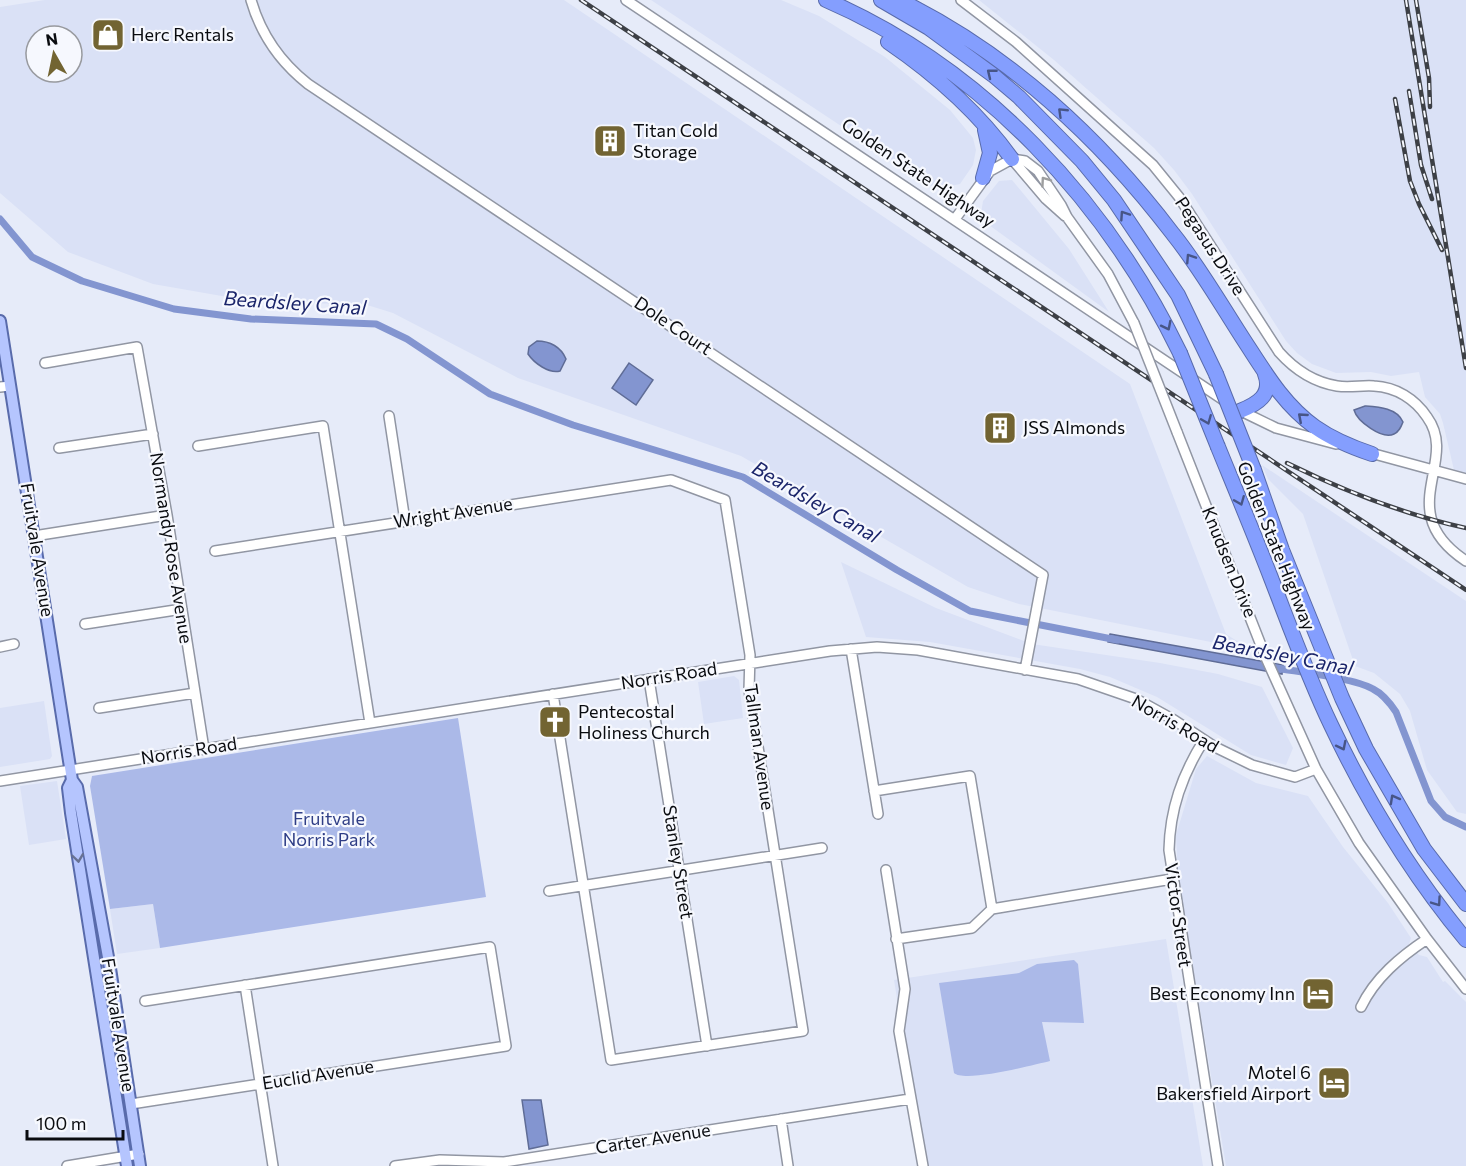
<svg xmlns="http://www.w3.org/2000/svg" width="1466" height="1166" font-family="Commissioner,sans-serif">
  <style>
    .built { fill: #dae1f6; fill-rule: evenodd }
    .green { fill: #abb9e8 }
    .water { fill: #8395d0; stroke: #5f6c96; stroke-width: 1.5 }
    .lines { fill: none; stroke-linecap: round; stroke-linejoin: round }
    .canal { stroke: #8395d0; stroke-width: 7 }
    .minor-casing { stroke: #9196a3; stroke-width: 12 }
    .major-casing { stroke: #596bab; stroke-width: 14 }
    .highway-casing { stroke: #596bab; stroke-width: 16 }
    .minor { stroke: #fff; stroke-width: 9 }
    .major { stroke: #b5c5fe; stroke-width: 10 }
    .highway { stroke: #849efe; stroke-width: 14 }
    .rail-casing { stroke: #3d4046; stroke-width: 4.5 }
    .rail { stroke: #f6f8fe; stroke-width: 2; stroke-dasharray: 7; stroke-linecap: butt }
    .minor-bridge-casing { stroke: #9196a3; stroke-width: 12; stroke-linecap: butt }
    .highway-bridge-casing { stroke: #596bab; stroke-width: 16; stroke-linecap: butt }
    .minor-bridge { stroke: #fff; stroke-width: 9 }
    .highway-bridge { stroke: #849efe; stroke-width: 14 }
    .oneway { stroke: #475587 }
    .oneway2 { stroke: #9d9e9f }
    .oneway3 { stroke: #687293 }
    .labels { text-anchor: middle; stroke-width: 4.5; stroke-linejoin: round; paint-order: stroke }
    .poi-label { font-size: 18px; fill: #0a0c10; stroke: #f6f8fe; text-anchor: start }
    .street-label { font-size: 18px; fill: #0a0c10; stroke: #f6f8fe }
    .park-label { font-size: 18px; fill: #2f3e86; stroke: #f6f8fe }
    .water-label { font-size: 20px; font-style: italic; fill: #1b256a; stroke: #f6f8fe }
  </style>
  <rect width="100%" height="100%" fill="#e6ebf9"/>
  <path class="built" d="M45,0h519l566,384 96,250 25,16 -206,-41 -26,-5 -51,-17 -227,-131 -223,-78 -125,-65 -29,-9 -80,-1 -45,-4 -86,-15 -85,-32 -68,-59v-186zM36,36h36v36h-36z
    M651,0h130l38,16 66,41 65,53 23,28 3,12 -3,15 -13,19 -24,5z
    M979,0h487v474l-12,-4 -11,-47 -3,-9 -15,-17 -6,-25 -28,4 -20,-4 -35,1 -24,-9 -15,-11 -11,-12 -94,-147 -18,-24 -20,-22 -100,-88z
    M1012,180l57,69 40,63 -120,-87 -8,-11 2,-13 16,-20z
    M1262,465l204,136v213l-9,-2 -30,-42 -17,-59 -10,-17 -26,-21 -19,-7 -52,-152 -35,-35z
    M841,562l95,46 96,36 128,19 58,11 44,13 31,61 -7,17 -35,-10 -94,-58 -47,-20 -30,-8 -150,-27 -64,-5z
    M734,676l5,4 4,38 -39,6 -6,-42z
    M44,701l8,55 -2,3 -50,8v-59z
    M1207,756l49,27 52,13 35,51 45,56 21,32 2,3 -2,6 10,11 8,2 16,25 2,-1 21,21v164h-240l-48,-289 -2,-42 20,-66z
    M57,781l9,58 -37,6 -9,-59z
    M153,904l7,44 -43,6 -7,-45z
    M1166,939l37,227h-279l-30,-186z"/>
  <path class="green" d="M458,718l28,179 -326,51 -7,-44 -43,5 -20,-123 2,-10z
    M1074,960l4,4 6,59 -42,-1 8,39c-17,4 -85,22 -96,12l-15,-90 80,-10 18,-9z"/>
  <path class="water" d="M537,341c13,0 24,6 29,18l-6,12c-11,3 -26,-8 -32,-17l1,-7z
    M629,363l24,17 -17,25 -24,-17z
    M1365,406c14,1 32,2 38,16 -2,5 -4,10 -9,12 -12,6 -37,-13 -40,-24z
    M1110,634l173,31 -1,9 -174,-32z
    M522,1100h19l7,45 -19,4z"/>
  <g class="lines">
    <path class="canal" d="M0,219l32,38 50,24 92,28 77,10 125,5 31,15 83,55 83,31 170,52 154,93 73,41 147,29
      M1276,668c23,4 78,10 97,21 10,5 17,14 23,23l35,89 14,16 21,10"/>
    <g class="minor-casing">
      <path id="minor" d="M251,0c10,35 29,62 57,84l735,491 -18,95
        M626,0l602,403
        M961,0l55,42 137,123 26,32 100,155c16,18 34,30 58,34 13,2 25,-1 37,0 22,1 41,13 53,31 33,45 -36,94 39,144
        M1012,159l34,40 19,17
        M955,219l35,-48 22,-12 13,2 13,10 23,34 6,12 41,57 26,49
        M45,363l92,-16 30,168 37,234
        M0,387l10,-1
        M1239,410l37,18 60,16
        M389,416l16,105
        M1177,432l89,226 50,111 43,74 68,96 39,50
        M198,446l125,-20 47,297
        M59,448l94,-14
        M1367,452l99,27
        M34,536l133,-21
        M215,551l456,-71 54,20 25,155 -1,35 54,341 -192,29 -58,-366
        M85,624l97,-15
        M0,647l14,-3
        M851,649l27,165
        M649,679l58,367
        M99,708l96,-15
        M1204,740c-22,35 -34,69 -35,110l49,316
        M0,781l830,-130 47,-4 41,3 160,29 58,20 38,21 41,27 37,18 43,12 21,-8
        M874,791l96,-15 22,133
        M886,870l19,119 -6,42 24,135
        M549,891l273,-43
        M992,909l180,-30
        M896,939l76,-11 20,-19
        M245,985l28,181
        M1361,1007c14,-29 39,-50 66,-68
        M131,1104l375,-58 -16,-99 -345,54
        M781,1119l7,47
        M67,1166l72,-12
        M395,1166l45,-6 64,2 406,-63"/>
    </g>
    <g class="major-casing">
      <path id="major" d="M0,321l72,459 5,7 33,181 30,198
        M72,780l-4,8 3,25 56,353"/>
    </g>
    <g class="highway-casing">
      <path id="highway" d="M826,0c157,68 280,201 354,353
        M881,0l48,28 64,47 26,22 63,64 32,39 64,95 38,79
        M899,0c109,53 201,138 274,234 29,36 52,78 78,117 18,28 36,56 64,76 17,12 36,20 57,27
        M888,42c47,32 91,71 124,117
        M983,178l7,-25 -5,-23
        M1240,411c17,-7 33,-16 25,-37
        M1218,447c18,44 36,87 53,131 19,49 37,99 60,147 36,76 81,150 135,215
        M1254,470l28,80 60,148 24,51 58,100 42,55"/>
    </g>
    <use href="#minor" class="minor"/>
    <use href="#major" class="major"/>
    <use href="#highway" class="highway"/>
    <g class="rail-casing">
      <path id="rail" d="M581,0l885,590
        M1406,0l60,368
        M1416,0l13,78 1,29
        M1409,91l12,74 11,34
        M1395,99l15,82 9,23 23,46
        M1287,463c55,27 119,52 179,65"/>
    </g>
    <use href="#rail" class="rail"/>
    <g class="minor-bridge-casing">
      <path id="minor-bridge" d="M1134,323l43,109"/>
    </g>
    <g class="highway-bridge-casing">
      <path id="highway-bridge" d="M1180,353l38,94
        M1216,374l38,96"/>
    </g>
    <use href="#minor-bridge" class="minor-bridge"/>
    <use href="#highway-bridge" class="highway-bridge"/>
  </g>
  <defs><path id="oneway-chevron" d="M-2-3.5L2.5 0L-2 3.5" fill="none" stroke-width="1.6" stroke-linecap="round" stroke-linejoin="round" transform="scale(1.5)"/></defs>
  <g class="oneway">
    <use href="#oneway-chevron" transform="translate(991 73) rotate(-141)"/>
    <use href="#oneway-chevron" transform="translate(1062 112) rotate(-136)"/>
    <use href="#oneway-chevron" transform="translate(1124 215) rotate(-124)"/>
    <use href="#oneway-chevron" transform="translate(1190 258) rotate(-123)"/>
    <use href="#oneway-chevron" transform="translate(1167 326) rotate(63)"/>
    <use href="#oneway-chevron" transform="translate(1302 417) rotate(-139)"/>
    <use href="#oneway-chevron" transform="translate(1207 420) rotate(68)"/>
    <use href="#oneway-chevron" transform="translate(1240 501) rotate(68)"/>
    <use href="#oneway-chevron" transform="translate(1342 746) rotate(63)"/>
    <use href="#oneway-chevron" transform="translate(1394 799) rotate(-119)"/>
    <use href="#oneway-chevron" transform="translate(1437 902) rotate(55)"/>
  </g>
  <use class="oneway2" href="#oneway-chevron" transform="translate(1045 181) rotate(-125)"/>
  <use class="oneway3" href="#oneway-chevron" transform="translate(78 858) rotate(82)"/>
  <defs>
    <g id="shop-square" transform="scale(1.725)"><rect x="-9" y="-9" width="18" height="18" rx="4" fill="#726432" stroke="#f6f8fe"/><path d="M-5-2.5h2.3a2.7 3.5 0 0 1 5.4 0H5L5.5 6h-11ZM-1.5-2.5h3a1.5 2.3 0 0 0-3 0Z" fill="#fff"/></g>
    <g id="building-square" transform="scale(1.725)"><rect x="-9" y="-9" width="18" height="18" rx="4" fill="#726432" stroke="#f6f8fe"/><path d="M-4-6H4V6H1V3H-1V6H-4ZM-2.5-4.3h1.7v1.8h-1.7ZM.8-4.3h1.7v1.8H.8ZM-2.5-1h1.7V.8h-1.7ZM.8-1h1.7V.8H.8Z" fill="#fff"/></g>
    <g id="church-square" transform="scale(1.725)"><rect x="-9" y="-9" width="18" height="18" rx="4" fill="#726432" stroke="#f6f8fe"/><path d="M-1.2-6h2.4v3.5h3.3v2.4h-3.3V6h-2.4V-.1h-3.3v-2.4h3.3Z" fill="#fff"/></g>
    <g id="hotel-square" transform="scale(1.725)"><rect x="-9" y="-9" width="18" height="18" rx="4" fill="#726432" stroke="#f6f8fe"/><path d="M-6-4.5h1.5V1H6V5H4.5V3h-9V5H-6ZM-4 0a1.8 1.8 0 1 1 3.6 0ZM.5 0V-2.5h3Q6-2.5 6 0Z" fill="#fff"/></g>
  </defs>
  <g fill-rule="evenodd">
    <use href="#shop-square" x="108" y="35"/>
    <use href="#building-square" x="610" y="141"/>
    <use href="#building-square" x="1000" y="428"/>
    <use href="#church-square" x="555" y="722"/>
    <use href="#hotel-square" x="1318" y="994"/>
    <use href="#hotel-square" x="1334" y="1083"/>
  </g>
  <g class="labels">
    <g class="poi-label">
      <text x="131" y="41">Herc Rentals</text>
      <text x="633" y="137">Titan Cold<tspan x="633" dy="21">Storage</tspan></text>
      <text x="1023" y="434">JSS Almonds</text>
      <text x="578" y="718">Pentecostal<tspan x="578" dy="21">Holiness Church</tspan></text>
      <text x="1295" y="1000" text-anchor="end">Best Economy Inn</text>
      <text x="1311" y="1079" text-anchor="end">Motel 6<tspan x="1311" dy="21">Bakersfield Airport</tspan></text>
    </g>
    <g class="street-label">
      <text transform="translate(918 173) rotate(34)" y="6">Golden State Highway</text>
      <text transform="translate(1210 246) rotate(57)" y="6">Pegasus Drive</text>
      <text transform="translate(673 326) rotate(34)" y="6">Dole Court</text>
      <text transform="translate(453 513) rotate(-9)" y="6">Wright Avenue</text>
      <text transform="translate(1276 546) rotate(68)" y="6">Golden State Highway</text>
      <text transform="translate(171 548) rotate(81)" y="6">Normandy Rose Avenue</text>
      <text transform="translate(37 550) rotate(81)" y="6">Fruitvale Avenue</text>
      <text transform="translate(1229 562) rotate(68)" y="6">Knudsen Drive</text>
      <text transform="translate(669 676) rotate(-9)" y="6">Norris Road</text>
      <text transform="translate(1175 724) rotate(30)" y="6">Norris Road</text>
      <text transform="translate(759 747) rotate(82)" y="6">Tallman Avenue</text>
      <text transform="translate(189 751) rotate(-9)" y="6">Norris Road</text>
      <text transform="translate(678 862) rotate(81)" y="6">Stanley Street</text>
      <text transform="translate(1178 915) rotate(82)" y="6">Victor Street</text>
      <text transform="translate(118 1025) rotate(81)" y="6">Fruitvale Avenue</text>
      <text transform="translate(318 1075) rotate(-9)" y="6">Euclid Avenue</text>
      <text transform="translate(653 1139) rotate(-9)" y="6">Carter Avenue</text>
    </g>
    <g class="park-label">
      <text x="329" y="825">Fruitvale<tspan x="329" dy="21">Norris Park</tspan></text>
    </g>
    <g class="water-label">
      <text transform="translate(295 303) rotate(4)" y="7">Beardsley Canal</text>
      <text transform="translate(816 502) rotate(30)" y="7">Beardsley Canal</text>
      <text transform="translate(1283 655) rotate(11)" y="7">Beardsley Canal</text>
    </g>
  </g>
  <g transform="translate(54 54) rotate(351)"><circle r="28" fill="#f6f8fe" stroke="#989a9f" stroke-width="1.5"/>
  <path d="M0-4.5L10 22L0 15L-10 22Z" fill="#726432"/>
  <text y="-9" font-size="16" font-weight="bold" text-anchor="middle" fill="#0a0c10">N</text>
  </g>
  <path d="M27 1130v9h96v-9" fill="none" stroke="#0a0c10" stroke-width="3"/>
  <text x="36" y="1130" font-size="18" fill="#0a0c10" stroke="#f6f8fe" stroke-width="4.5" paint-order="stroke">100 m</text>
</svg>
